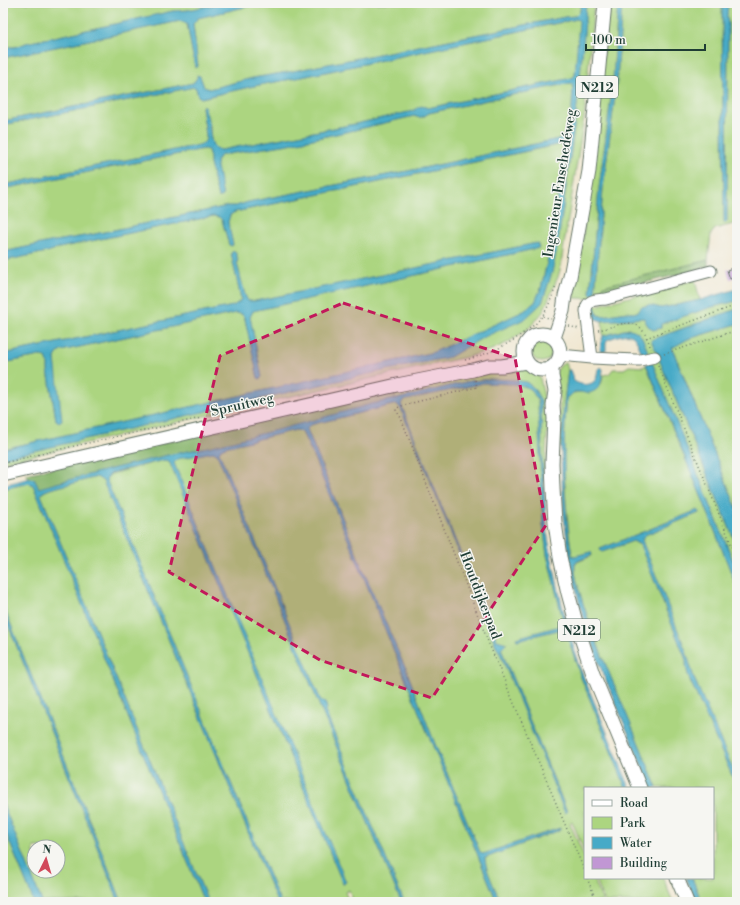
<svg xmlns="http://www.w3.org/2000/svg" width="740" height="905" font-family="'Libre Bodoni',serif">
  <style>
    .green { fill: #acd580; stroke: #66895a; fill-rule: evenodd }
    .forest { fill: #89b66e; stroke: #547a51 }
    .water { fill: #47aac7; stroke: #33747e }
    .building { fill: #c197d4 }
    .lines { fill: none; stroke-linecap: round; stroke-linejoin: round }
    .minor-casing { stroke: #68786a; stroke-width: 13 }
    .major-casing { stroke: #68786a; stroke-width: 15 }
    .path { stroke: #68786a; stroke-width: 1.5; stroke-dasharray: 1 3; stroke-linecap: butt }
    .minor { stroke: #fff; stroke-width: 11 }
    .major { stroke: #fff; stroke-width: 13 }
    .marked { fill: #c2185b; fill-opacity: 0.2; stroke: #c2185b; stroke-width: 3; stroke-dasharray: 8 5; stroke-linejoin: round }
    .labels { text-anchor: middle; stroke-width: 3; stroke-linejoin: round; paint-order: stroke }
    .shield { fill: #f6f6f2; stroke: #60746d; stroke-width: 1 }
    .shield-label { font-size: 13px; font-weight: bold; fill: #1f3d34 }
    .street-label { font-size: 14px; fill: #1f3d34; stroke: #f6f6f2 }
  </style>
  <rect width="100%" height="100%" fill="#f6f6f2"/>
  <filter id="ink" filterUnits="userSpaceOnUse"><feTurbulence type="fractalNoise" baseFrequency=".025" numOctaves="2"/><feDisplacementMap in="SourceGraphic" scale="8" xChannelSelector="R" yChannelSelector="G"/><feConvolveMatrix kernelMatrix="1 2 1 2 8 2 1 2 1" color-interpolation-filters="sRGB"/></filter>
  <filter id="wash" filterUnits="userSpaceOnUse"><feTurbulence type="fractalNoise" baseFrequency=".012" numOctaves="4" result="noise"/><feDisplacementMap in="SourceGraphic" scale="16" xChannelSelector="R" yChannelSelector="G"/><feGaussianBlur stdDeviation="0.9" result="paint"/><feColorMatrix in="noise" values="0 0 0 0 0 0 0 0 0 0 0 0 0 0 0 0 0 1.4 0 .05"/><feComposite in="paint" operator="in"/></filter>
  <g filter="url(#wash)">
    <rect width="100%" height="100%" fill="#f0e6ce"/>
    <path class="green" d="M3,3h220l-35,7 -15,1 -72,16 -75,16 -11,4h-12z
      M262,3h319l-1,8 -5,5 -10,1 -277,55 -35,6 -44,11 -5,-2 -4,-11 -3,2 -4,5 -190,38v-63l177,-37 7,3 8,43 3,-1 -5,-42 5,-6z
      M586,3h8l-10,115 -24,152 -2,7 -15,35 -14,16 -22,15 -16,7 -24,7 -202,45 -262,60v-4l365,-84 82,-17 92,-54c13,-35 17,-71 23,-107 9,-64 17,-128 21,-193z
      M609,3h9l-5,78 -6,48 -8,59 -9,106 2,1 3,-1 8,-106 14,-107 5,-78h100l2,219 3,-1 1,-197 -1,-8 1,-13h9v220l-22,6 -4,5 -3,26 -105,26v7l-7,6 -22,-1 9,-61z
      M577,19l3,2 -5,54 -3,3 -144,30c-8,-3 -8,-2 -14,3l-59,13 -134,26c-12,-1 -10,-15 -11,-25 -2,-6 -6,-12 -8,-18l4,28c0,6 -1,8 -7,10l-196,40v-60l191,-38 2,1 2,8 4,2 52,-12 48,-9z
      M571,83l2,2 -1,22 -5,29 -4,2 -135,29 -180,35 -12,4h-8l-138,29 -40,7 -47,10v-63l201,-40 4,1 2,8v6l8,33h3l1,-2 -6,-33 2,-4 4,-3 67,-11 66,-14 59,-14c6,3 9,1 15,-3l63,-14z
      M562,144l4,3 -15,98 -10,43 -6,14 -11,9 -90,41 -431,97v-86l37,-7 6,1 2,6v7l8,50 -1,-63 2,-3 4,-3 175,-38 6,1 3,5 13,59 2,1 2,-2 -12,-60 3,-6 286,-63 -2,-5 -282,58h-7l-3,-5 -8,-33 1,-4 -3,-7 -4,1 10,46 -2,3 -6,4 -230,48v-93l44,-9 12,-4 32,-7 123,-25 5,1 3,3 7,25h4l-5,-23 2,-7 5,-3z
      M695,280l5,20 -39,8 -12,-3 -12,7 -4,1 -6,-1 -25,4 -4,-1 -3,-9z
      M737,301v8l-70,25 -3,38 73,174v24l-95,-232 -12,-9 -6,1 -21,6 -1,-15 42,-3c2,5 4,9 9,12l8,-2v-4l51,-17z
      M737,324v185l-65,-162 16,-8z
      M532 352a10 10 0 1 1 20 0a10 10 0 1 1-20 0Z
      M566,362l2,8 -4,33 -3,44 -4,-1 3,-43 -4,-31 4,-6z
      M646,365l60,143 31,80v191l-43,-101 -8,-27 -43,-108 -1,-4 3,-4 54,-22 -1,-3 -98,39 2,3 31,-11 7,4 46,115c0,11 3,19 8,29l43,98v115h-35l-10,-24h21v-90h-56c-19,-46 -39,-91 -57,-138 -8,-19 -15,-39 -21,-60 -2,-8 -5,-18 -4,-27l17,-7 -1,-4 -16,4h-3c-5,-36 -8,-71 -8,-107 0,-18 2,-35 3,-52l6,-4 7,-1 20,-7 2,-3 1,-7 6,-1 4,-5h11l5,-3 14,1z
      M521,366l8,3 11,9 8,37 -4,76 -2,-34 -1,-56 -7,-13 -8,-6 -13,-2 -23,-1 -7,1 -13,1 -75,18 -1,-9z
      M484,383l31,1 9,2 7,3 7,12 3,83 2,41 4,30 16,65 -3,6 -44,12 1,2 45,-11 4,2 14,44 46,113h-41v65l-13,-32 -2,2 15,36v19h8l10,24h-102c-5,-11 -16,-32 -16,-44l75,-28v-2l-77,26 -3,-2 -41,-98 -30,-77 -3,-9 -3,-5 -31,-72 -65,-162 3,-4 87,-21 4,5 96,239 2,3 67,161 1,-1 -61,-149 -5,-15 1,-4 -5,-2 -35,-84 -61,-153 2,-3 16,-4z
      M296,430l6,2 9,19 48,115 138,336h-93l-79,-191 2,-3 -2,-5 -4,-2 -102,-249 2,-3 4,-2z
      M213,452l4,2 101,248 83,200h-47l-5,-12 -4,2 4,10h-69l-174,-423 5,-5 53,-14 5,1 174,423h1l-170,-421 2,-4z
      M97,477l6,4 174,421h-69l-167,-407 2,-3 7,-3z
      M29,483l4,2 171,417h-82l-119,-297v-116z
      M3,612l116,290h-77l-39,-98zM34,847h24v24h-24z
      M3,826l31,76h-31z
      M595,878h68l10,24h-68z"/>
    <path class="forest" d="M708,260v6l-19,6 -86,21v-7z
      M394,390l1,9 -23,5 -87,24 -77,19 -40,8 -57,14 -54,14 -18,6 -5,-10 -4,-1 -4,-4z"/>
    <path class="water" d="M223,3h39l-64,15 -5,6 5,42 -1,2 -2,-1 -8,-43 -7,-3 -177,37v-11h12l11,-4 75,-16 72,-16 15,-1z
      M581,3h5l-2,33 -7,70 -19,137 -6,30 -10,30 -17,16 -43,19 -32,19 -82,17 -365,84v-9l431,-97 90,-41 11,-9 6,-14 10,-43 15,-98 -5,-3 -326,68 -5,3 -2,7 5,23 -1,1 -3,-1 -7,-25 -3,-3 -5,-1 -123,25 -32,7 -12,4 -44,9v-9l47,-10 40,-7 138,-29h8l12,-4 180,-35 135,-29 4,-2 5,-29 1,-22 -2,-2 -79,16 -63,14c-6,4 -9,6 -15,3l-59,14 -66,14 -67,11 -4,3 -2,4 7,34 -2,1h-3l-8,-33v-6l-2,-8 -4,-1 -201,40v-4l196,-40c6,-2 7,-4 7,-10l-4,-28 1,-2h1c2,7 4,13 5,19 2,9 0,25 12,26l134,-26 58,-13c7,-5 7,-6 15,-3l144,-30 3,-3 4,-54 -2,-2 -275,58 -48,9 -53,12 -3,-2 -2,-8 -2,-1 -191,38v-4l190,-38 4,-5v-3l3,1 4,11 5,2 44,-11 35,-6 277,-55 10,-1 5,-5z
      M618,3h4l-5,78 -14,107 -8,106 -3,1 -2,-1 9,-106 8,-59 6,-48z
      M722,3h6v2l-1,11 1,8 -1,197 -1,2 -2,-1z
      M537,243l2,5 -286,63 -3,6 12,60 -2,2 -2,-1 -13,-59 -3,-5 -6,-1 -175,38 -4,3 -2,4 7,62 -3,2 -3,-2 -8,-50v-7l-2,-6 -6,-1 -37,7v-9l230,-48 6,-4 2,-3 -10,-46 2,-2c4,2 5,7 4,12l8,32 3,6h7z
      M737,289v12l-25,6 -51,17v4l-8,2c-5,-3 -7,-7 -9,-12l-42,3 -6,-2 -4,-5 -1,-7 4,-1 3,9 4,1 26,-4 5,1 4,-1 4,-5 8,-2 12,3 11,-2 28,-6z
      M737,309v15l-49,15 -16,9 65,161v37l-86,-206z
      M630,329c12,2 14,13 18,23l-2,1 -4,1c-2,-5 -4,-11 -7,-15 -5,-9 -20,-2 -28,1l-1,3v8h-6l1,-9 2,-6 21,-6z
      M652,362l85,208v18l-31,-80 -60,-144z
      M601,367l2,2c-1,11 -1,21 -14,24 -3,1 -6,-1 -9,-1 -3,0 -5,0 -7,1l-4,4h-2c-5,53 -4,107 5,159h3l16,-4 1,3 -12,5 -5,3c-1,9 2,19 4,27 6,21 13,41 21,61 19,46 39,91 57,137h-6l-53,-127 -10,-33 -8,-21 -11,-51 -6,-47 -2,-62 3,-44 4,-33h2l4,11c6,4 17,6 22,-2 1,-2 1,-6 2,-10z
      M490,379l23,1 13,2 8,6 7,13 1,56 5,75 4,23 11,50 16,58 52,125h-4l-46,-113 -14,-44 -4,-2 -45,11 -1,-2 44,-12 3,-6 -16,-65 -4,-30 -2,-41 -3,-83 -7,-12 -7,-3 -9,-2 -31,-1 -65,14 -16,4 -2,3 61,153 35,83 10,3 -6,5 5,14 61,150 -2,1 -66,-162 -2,-3 -96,-239 -4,-5 -87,21 -3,4 52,131 44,103 3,5 3,9 30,77 41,98 3,2 77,-26v2l-75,28c0,11 11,33 16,44h-4l-138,-336 -48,-115 -9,-19 -6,-2 -71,17 -4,2 -2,3 102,249 4,2 2,5 -2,3 79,191h-3l-83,-200 -101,-248 -4,-2 -36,7 -3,4 26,65 146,354 -2,2h-1l-174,-423 -5,-1 -53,13 -5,6 174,423h-3l-174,-421 -6,-4 -47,12 -7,3 -2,3 167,407h-4l-171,-417 -4,-2 -26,6v-4l27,-7 4,1 5,9 18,-5 54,-14 57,-14 40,-8 77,-19 87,-24 26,-5 72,-18 13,-1z
      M698,510l1,3 -54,22 -3,4 1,4 43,108 8,27 43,101v8l-43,-98c-5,-10 -8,-18 -8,-29l-46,-115 -7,-4 -31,11 -2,-2v-1z
      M3,605l119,297h-3l-116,-290z
      M3,804l39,98h-8l-31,-76z
      M686,878h6l10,24h-6z"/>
    <g id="blocks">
      <path class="building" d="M737,266v11l-7,2 -3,-9z"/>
    </g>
  </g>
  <g filter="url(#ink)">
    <use href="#blocks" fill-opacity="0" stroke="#68786a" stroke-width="1"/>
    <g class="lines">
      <g class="minor-casing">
        <path id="minor" d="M560,355l32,3 43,2h5l15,-3
          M592,358l-6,-47c0,-12 11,-11 20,-12l105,-28"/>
      </g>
      <g class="major-casing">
        <path id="major" d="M524 352a18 18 0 1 1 36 0a18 18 0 1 1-36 0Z
          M554,338l9,-27 2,-15 5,-19 19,-106 16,-168
          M552,368v8l3,15 -2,14 1,14 -2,44 1,26 2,34 5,34 8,36 9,33 16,48 47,114
          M3,475l394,-90 76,-15 16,-4h13l24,-4
          M677,878l10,24"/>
      </g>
      <path class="path" d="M543,316l8,3
        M569,326l10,3
        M598,330c15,-2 35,-15 45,1 4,5 6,12 8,18
        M646,338l91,-33
        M664,354l73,-24
        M465,360c23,-6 42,-14 61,-29 4,-3 9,-6 12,-10 9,-9 14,-24 18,-35
        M658,365l79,193
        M475,380l2,7 -73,18 -7,3 -1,2 5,8 88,226 96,228
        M3,463l67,-16 131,-29
        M587,878l10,24"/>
      <use href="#minor" class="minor"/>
      <use href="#major" class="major"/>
    </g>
  </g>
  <path class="marked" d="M343,303l172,55 31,167 -114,173 -112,-38 -151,-88 51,-216z"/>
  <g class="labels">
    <g class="shield">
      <rect x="576" y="76" width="42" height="22" rx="3"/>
      <rect x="558" y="619" width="42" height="22" rx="3"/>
    </g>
    <g class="shield-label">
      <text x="597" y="92">N212</text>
      <text x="579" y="635">N212</text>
    </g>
    <g class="street-label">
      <text transform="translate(559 183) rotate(-81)" y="5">Ingenieur Enschedéweg</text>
      <text transform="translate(242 404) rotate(-13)" y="5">Spruitweg</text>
      <text transform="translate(481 595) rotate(69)" y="5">Houtdijkerpad</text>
    </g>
  </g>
  <rect width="740" height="905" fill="none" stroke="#f6f6f2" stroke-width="16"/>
  <rect x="584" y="787" width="130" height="92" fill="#f6f6f2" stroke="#a0aca6"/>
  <rect x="592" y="800" width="20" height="6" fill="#ffffff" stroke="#a0aca6"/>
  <text x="620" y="807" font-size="12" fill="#1f3d34">Road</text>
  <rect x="592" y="817" width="20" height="12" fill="#acd580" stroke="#a0aca6"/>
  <text x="620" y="827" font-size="12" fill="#1f3d34">Park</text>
  <rect x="592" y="837" width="20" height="12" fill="#47aac7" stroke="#a0aca6"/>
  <text x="620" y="847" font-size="12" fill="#1f3d34">Water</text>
  <rect x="592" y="857" width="20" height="12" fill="#c197d4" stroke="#a0aca6"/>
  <text x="620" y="867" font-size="12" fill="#1f3d34">Building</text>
  <g transform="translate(46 859) rotate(5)"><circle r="19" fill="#f6f6f2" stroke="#a0aca6"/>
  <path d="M0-3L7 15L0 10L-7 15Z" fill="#d1495b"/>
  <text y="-6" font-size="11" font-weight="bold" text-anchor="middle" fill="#1f3d34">N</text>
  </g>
  <path d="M586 44v6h119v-6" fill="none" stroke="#1f3d34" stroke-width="2"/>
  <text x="592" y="44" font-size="12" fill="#1f3d34" stroke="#f6f6f2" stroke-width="3" paint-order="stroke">100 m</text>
</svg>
